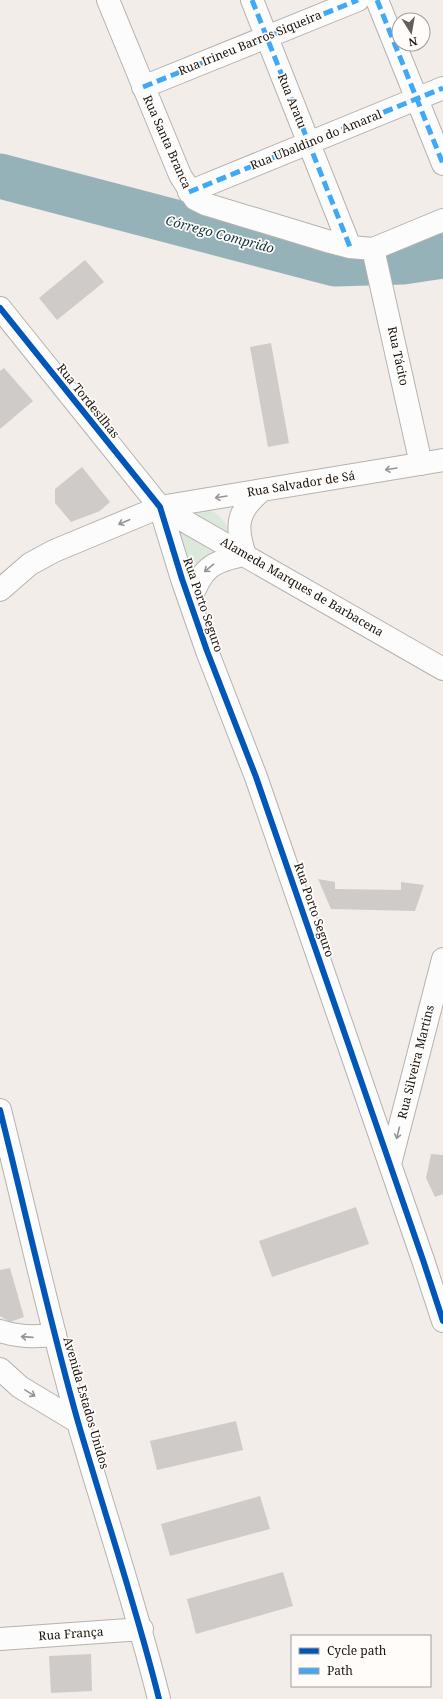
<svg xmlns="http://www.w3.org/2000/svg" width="443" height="1699" font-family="'Noto Serif',serif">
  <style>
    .green { fill: #dde8dc }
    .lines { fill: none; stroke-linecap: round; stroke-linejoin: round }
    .river { stroke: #96b2b9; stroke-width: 45 }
    .building { fill: #cfcbc9 }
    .minor-casing { stroke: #b5b2ae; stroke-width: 24 }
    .minor { stroke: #fdfcfc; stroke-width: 22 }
    .quiet { stroke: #3fa9f5; stroke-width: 5; stroke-dasharray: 10 5; stroke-linecap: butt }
    .cycleway-casing { stroke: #fffcf9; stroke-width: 8 }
    .cycleway { stroke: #0057b8; stroke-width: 6 }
    .oneway { stroke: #959492 }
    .labels { text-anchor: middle; stroke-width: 3.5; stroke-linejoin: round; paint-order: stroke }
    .street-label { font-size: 12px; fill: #161411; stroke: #fffcf9 }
    .water-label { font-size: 13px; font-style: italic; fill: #0c3740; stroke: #fffcf9 }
  </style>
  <rect width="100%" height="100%" fill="#f2ede8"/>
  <path class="green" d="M194,507c20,2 28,7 36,26l-23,32c-23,-1 -25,-9 -32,-29l7,-17z"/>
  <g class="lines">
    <path class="river" d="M0,176l335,88 68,-2 40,-6"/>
  </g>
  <path class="building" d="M85,260l19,22 -47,38 -18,-22z
    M271,343l18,100 -21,4 -18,-100z
    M4,368l29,33 -33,28v-58z
    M82,467l28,35 -10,9 -29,11 -16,-19v-14z
    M318,879l17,3v7l66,1v-8l23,3 -9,26 -84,-2z
    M431,1154l12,1v39l-8,3 -9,-19z
    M356,1207l13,37 -97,33 -13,-36z
    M10,1268l14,49 -14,5 -10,-6v-46z
    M236,1421l7,29 -86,20 -7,-29z
    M260,1496l10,33 -100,27 -9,-32z
    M283,1572l10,34 -97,28 -9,-35z
    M91,1654l1,37 -41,2 -2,-37z"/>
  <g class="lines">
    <g class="minor-casing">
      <path id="minor" d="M108,0l72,175 15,24 10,5 122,37 23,6 23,2 70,-29
        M252,0l98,247
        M377,0l66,164
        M143,87l215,-87
        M189,192l254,-104
        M373,249l48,215
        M0,308l160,199 22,72 25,72 49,126 167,483 20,61
        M160,507l283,162
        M0,590l30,-26 24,-13 106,-44 283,-47
        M190,602c11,-33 21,-41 55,-47 -10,-29 -8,-44 16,-64
        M0,1110c26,104 49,209 78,312 27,93 58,184 81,277
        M390,1164l53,-205
        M0,1331c19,6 36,7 55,3
        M0,1369l20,18 58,35
        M0,1639l142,-10"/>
    </g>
    <use href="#minor" class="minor"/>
    <path class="quiet" d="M252,0l98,247
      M377,0l66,164
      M143,87l215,-87
      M189,192l254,-104"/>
    <g class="cycleway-casing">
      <path id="cycleway" d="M0,308l160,199 22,72 25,72 49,126 167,483 20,61
        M0,1110c26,104 49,209 78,312 27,93 58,184 81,277"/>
    </g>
    <use href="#cycleway" class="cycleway"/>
  </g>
  <defs><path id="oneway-shaft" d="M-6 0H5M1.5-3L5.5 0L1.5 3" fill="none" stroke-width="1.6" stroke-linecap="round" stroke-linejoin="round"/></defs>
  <g class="oneway">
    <use href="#oneway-shaft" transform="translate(391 469) rotate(171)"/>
    <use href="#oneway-shaft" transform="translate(221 497) rotate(171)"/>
    <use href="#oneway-shaft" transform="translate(124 522) rotate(157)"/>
    <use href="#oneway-shaft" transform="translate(209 568) rotate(141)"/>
    <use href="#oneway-shaft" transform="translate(398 1133) rotate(104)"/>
    <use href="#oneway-shaft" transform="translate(27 1337) rotate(-176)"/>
    <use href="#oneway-shaft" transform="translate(30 1393) rotate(31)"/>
  </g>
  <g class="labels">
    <g class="street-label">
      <text transform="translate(250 43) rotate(-22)" y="4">Rua Irineu Barros Siqueira</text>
      <text transform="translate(292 101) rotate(68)" y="4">Rua Aratu</text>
      <text transform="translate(316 140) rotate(-22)" y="4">Rua Ubaldino do Amaral</text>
      <text transform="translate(167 142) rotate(66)" y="4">Rua Santa Branca</text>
      <text transform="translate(398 356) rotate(78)" y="4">Rua Tácito</text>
      <text transform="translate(88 401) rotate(51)" y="4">Rua Tordesilhas</text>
      <text transform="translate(301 484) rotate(-9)" y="4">Rua Salvador de Sá</text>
      <text transform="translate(302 587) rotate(30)" y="4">Alameda Marques de Barbacena</text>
      <text transform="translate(203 605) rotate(71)" y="4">Rua Porto Seguro</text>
      <text transform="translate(314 910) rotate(71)" y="4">Rua Porto Seguro</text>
      <text transform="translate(416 1062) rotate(-76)" y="4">Rua Silveira Martins</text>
      <text transform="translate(86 1403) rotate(74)" y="4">Avenida Estados Unidos</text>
      <text transform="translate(71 1634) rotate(-4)" y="4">Rua França</text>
    </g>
    <g class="water-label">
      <text transform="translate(220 234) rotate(15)" y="5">Córrego Comprido</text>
    </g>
  </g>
  <rect x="291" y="1635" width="140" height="52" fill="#fffcf9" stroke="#a29f9c"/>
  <rect x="299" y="1648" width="20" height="6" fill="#0057b8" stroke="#a29f9c"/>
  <text x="327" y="1655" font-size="12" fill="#161411">Cycle path</text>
  <rect x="299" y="1668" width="20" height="6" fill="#3fa9f5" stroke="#a29f9c"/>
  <text x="327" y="1675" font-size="12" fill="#161411">Path</text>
  <g transform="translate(411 32) rotate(169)"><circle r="19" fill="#fffcf9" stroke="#a29f9c"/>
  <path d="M0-3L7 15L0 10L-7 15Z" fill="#63605c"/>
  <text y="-6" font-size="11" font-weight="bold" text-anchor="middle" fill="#161411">N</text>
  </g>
</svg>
